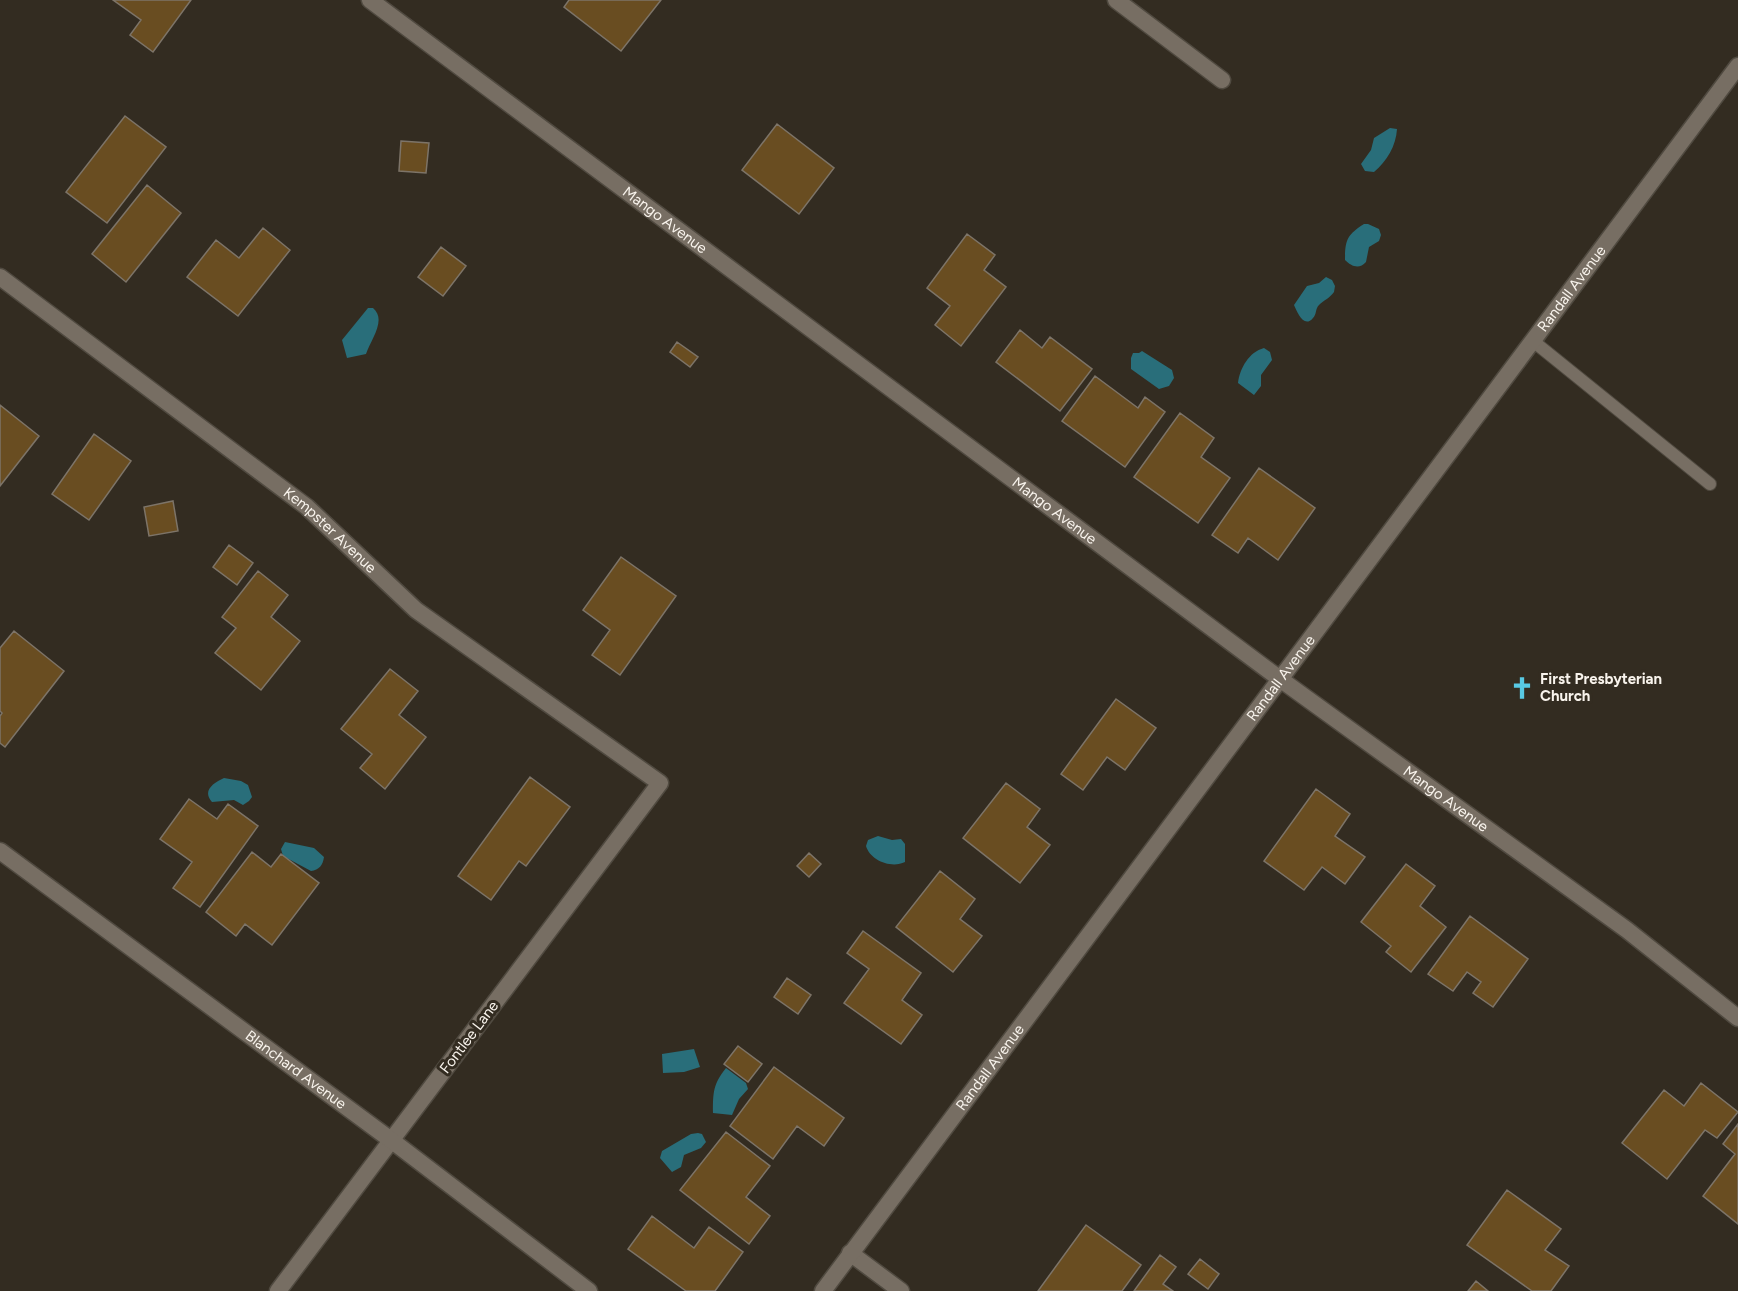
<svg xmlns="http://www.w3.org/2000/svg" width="1738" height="1291" font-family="Figtree,sans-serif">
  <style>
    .water { fill: #296e7a }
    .building { fill: #694d21; stroke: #7d7468; stroke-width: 1.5 }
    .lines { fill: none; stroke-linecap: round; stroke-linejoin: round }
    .service-casing { stroke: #504a40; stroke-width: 14 }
    .minor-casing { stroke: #504a40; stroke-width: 19 }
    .tertiary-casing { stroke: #504a40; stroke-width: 19 }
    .service { stroke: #776e63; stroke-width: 12 }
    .minor { stroke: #776e63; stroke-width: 16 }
    .tertiary { stroke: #776e63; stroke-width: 16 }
    .labels { text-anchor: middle; stroke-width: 6; stroke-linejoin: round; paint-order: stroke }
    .street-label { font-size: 15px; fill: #f8f3ec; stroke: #332c21 }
    .poi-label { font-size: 15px; font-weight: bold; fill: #f8f3ec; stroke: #332c21; text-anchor: start }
  </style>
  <rect width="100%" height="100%" fill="#332c21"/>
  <path class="water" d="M1390,128l7,1c-1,17 -10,32 -23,43l-9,-1 -4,-7 10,-14 3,-12z
    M1364,224h4l11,5 2,6 -2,6 -10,6 -3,15c-7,8 -15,4 -21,-2 0,-20 2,-25 19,-36z
    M1326,277l6,3 3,6 -1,6c-4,6 -10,8 -15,13 -4,4 -2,9 -6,13 -9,11 -16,-6 -19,-13l13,-19 12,-3z
    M368,308h5c14,12 -2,31 -7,46l-19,4 -5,-18z
    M1264,348l6,4 2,8 -11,15v11l-7,9 -16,-12c2,-15 11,-31 26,-35z
    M1142,351l30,19 2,8 -5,8 -10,3 -28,-20v-11l2,-5h6z
    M224,778l17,3 7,4 4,12 -3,4 -6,4 -9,-5 -22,2c-10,-11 1,-19 12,-24z
    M878,836l14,4 9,-1 4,5v18c-14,7 -35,-2 -39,-16l2,-6z
    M285,842l29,6 10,9c-1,8 -5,13 -13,14l-28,-15 -2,-7z
    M694,1049l6,18 -16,5 -21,1 -1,-19z
    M726,1068l20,15 2,6 -9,10 -7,16 -19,-2c0,-20 0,-29 13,-45z
    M698,1133l4,1 4,8 -5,6 -17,7 -3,12 -9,5 -12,-14 2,-7 29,-17z"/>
  <path class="building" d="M113,0h78l-38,52 -23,-17 11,-15z
    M569,0h92l-40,51 -57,-44z
    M125,116l41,31 -59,76 -41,-31z
    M777,124l57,44 -35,46 -57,-44z
    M401,141l28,2 -3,30 -27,-2z
    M147,185l34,28 -55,69 -34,-28z
    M263,228l27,22 -52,66 -51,-39 29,-37 23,18z
    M967,234l28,21 -11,15 22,17 -45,59 -26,-21 15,-19 -23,-18z
    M441,247l25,19 -23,30 -25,-19z
    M1020,330l22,18 8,-11 42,32 -32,42 -64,-49z
    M677,342l21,15 -8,10 -20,-15z
    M1095,376l43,32 7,-11 20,15 -40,55 -63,-46z
    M0,405l39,31 -39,50z
    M1180,413l34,25 -13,19 29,21 -32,45 -64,-46z
    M94,434l37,27 -42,59 -37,-26z
    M1259,468l56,40 -37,52 -30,-22 -10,15 -26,-18z
    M173,501l5,30 -29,5 -5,-29z
    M229,545l24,18 -16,22 -24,-18z
    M621,557l55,39 -56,79 -28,-20 18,-25 -27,-20z
    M258,571l30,24 -17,22 29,24 -39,49 -46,-37 21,-25 -14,-11z
    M14,631l50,40 -59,76 -5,-4v-27l2,-3 -2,-2v-63z
    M390,669l28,22 -19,24 27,22 -41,52 -25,-21 12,-14 -31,-25z
    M1116,699l40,29 -31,42 -18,-13 -24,33 -22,-16z
    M530,777l40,30 -44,59 -7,-5 -28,39 -33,-24z
    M1006,783l34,26 -13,18 23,18 -30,38 -57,-45z
    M1316,789l34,25 -15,22 30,21 -20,27 -23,-17 -18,23 -40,-29z
    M189,799l28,20 11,-15 30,22 -58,81 -27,-19 19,-26 -32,-23z
    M252,852l19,15 10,-13 38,29 -47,62 -27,-21 -9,12 -30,-24z
    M809,853l12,11 -12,13 -12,-11z
    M1406,864l29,22 -15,20 26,21 -35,45 -25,-20 5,-6 -30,-24z
    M940,871l35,28 -15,20 22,17 -29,36 -57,-45z
    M1470,916l58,43 -35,48 -20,-14 8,-11 -14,-10 -14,19 -25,-17z
    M863,931l58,42 -19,27 20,15 -21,29 -57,-41 25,-34 -22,-16z
    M787,978l24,17 -13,19 -24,-17z
    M738,1046l24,18 -14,18 -24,-18z
    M774,1067l70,51 -20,28 -27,-20 -24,33 -43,-33z
    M1701,1083l37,29 -21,26 -12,-8 -38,49 -45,-36 42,-53 20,16z
    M1738,1124v100l-35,-28 32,-42 -12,-10z
    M726,1132l44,34 -24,31 24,19 -21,28 -69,-54z
    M1507,1190l54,39 -16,21 24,16 -18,25h-19l-65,-46z
    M652,1216l42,32 15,-21 34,25 -28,39h-29l-58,-42z
    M1086,1225l55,40 -19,26h-84z
    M1160,1255l16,12 -13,17 10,7h-39z
    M1200,1259l19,15 -11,15 -20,-15z
    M1476,1281l12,10h-20z"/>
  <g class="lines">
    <g class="service-casing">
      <path id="service" d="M1533,341l177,143"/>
    </g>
    <g class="minor-casing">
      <g id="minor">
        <path d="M1116,0l106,80"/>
        <path id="s1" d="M0,277l307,230 109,103 244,173 -382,508"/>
        <path id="s2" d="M0,851l391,289 198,151"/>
        <path d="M850,1253l51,38"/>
      </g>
    </g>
    <g class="tertiary-casing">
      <g id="tertiary">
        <path id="s3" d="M370,0l910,679 347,251 111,88"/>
        <path id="s4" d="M823,1291l915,-1225"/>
      </g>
    </g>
    <use href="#service" class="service"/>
    <use href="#minor" class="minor"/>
    <use href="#tertiary" class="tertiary"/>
  </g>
  <defs>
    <g id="church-bare" transform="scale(1.8)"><path d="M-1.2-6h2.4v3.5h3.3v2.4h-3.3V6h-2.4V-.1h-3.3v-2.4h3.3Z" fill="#58c9e3" stroke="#332c21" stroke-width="2.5" paint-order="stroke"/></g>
  </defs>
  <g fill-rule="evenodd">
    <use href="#church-bare" x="1522" y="688"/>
  </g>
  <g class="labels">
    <g class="street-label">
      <text dy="5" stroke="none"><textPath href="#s3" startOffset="368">Mango Avenue</textPath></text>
      <text dy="5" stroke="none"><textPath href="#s4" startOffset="1251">Randall Avenue</textPath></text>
      <text dy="5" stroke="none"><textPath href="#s3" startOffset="854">Mango Avenue</textPath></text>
      <text dy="5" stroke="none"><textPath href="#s1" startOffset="416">Kempster Avenue</textPath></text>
      <text dy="5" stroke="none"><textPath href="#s4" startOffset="765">Randall Avenue</textPath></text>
      <text dy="5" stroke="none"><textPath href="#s3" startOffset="1340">Mango Avenue</textPath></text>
      <text transform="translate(469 1037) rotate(-53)" y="5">Fontlee Lane</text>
      <text dy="5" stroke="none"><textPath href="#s4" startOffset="279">Randall Avenue</textPath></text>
      <text dy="5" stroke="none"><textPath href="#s2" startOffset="368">Blanchard Avenue</textPath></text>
    </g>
    <g class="poi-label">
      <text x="1540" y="684">First Presbyterian<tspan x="1540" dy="17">Church</tspan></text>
    </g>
  </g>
</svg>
